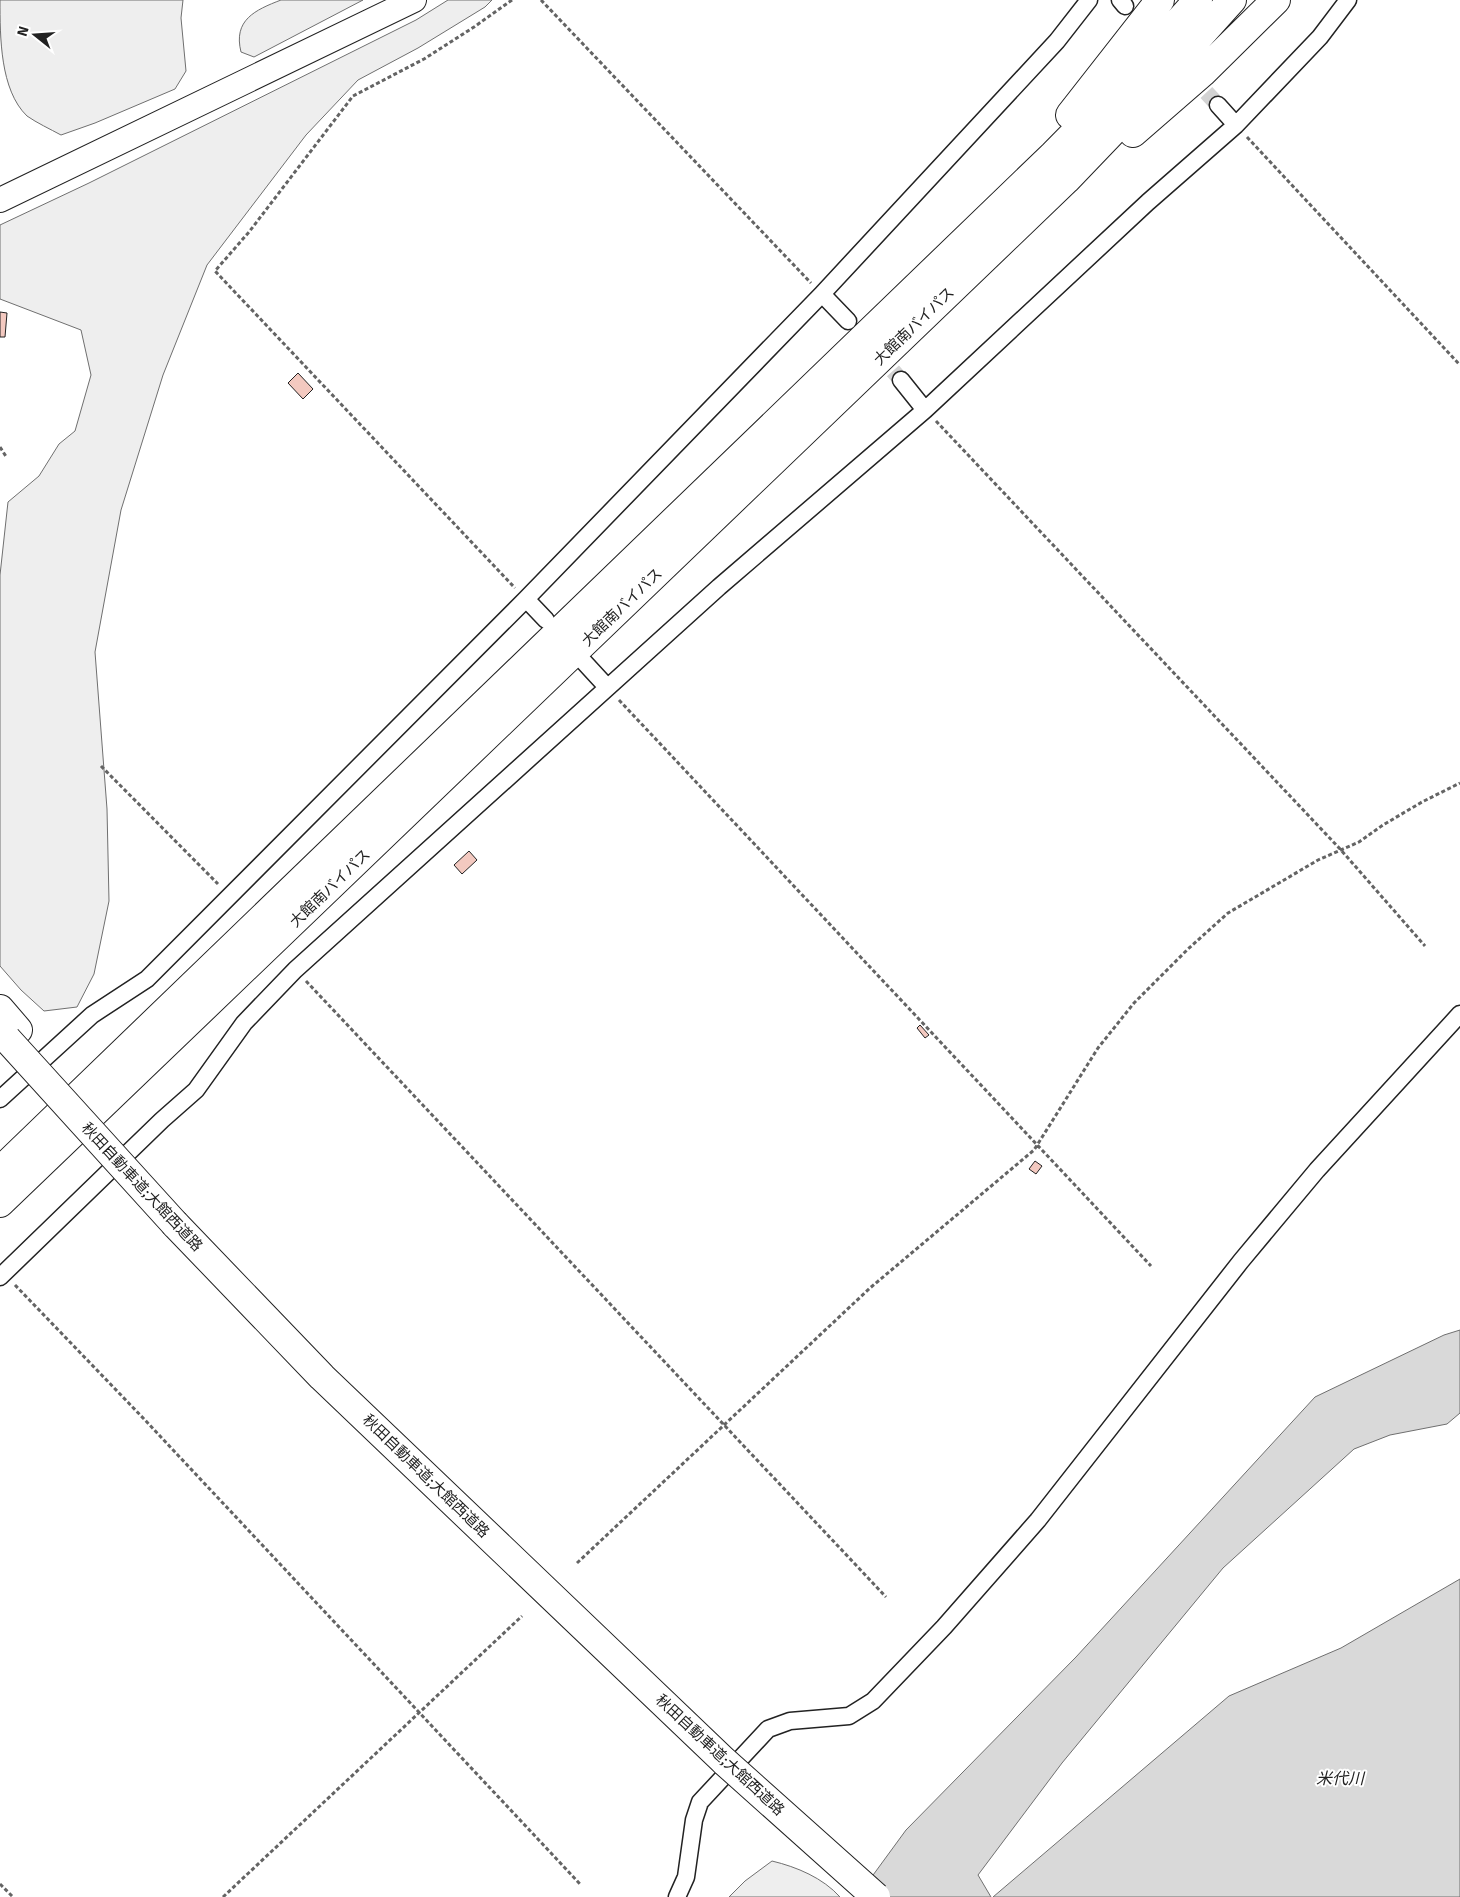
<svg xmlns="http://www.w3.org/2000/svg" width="1460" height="1897" font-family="Signika,'Noto Sans JP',sans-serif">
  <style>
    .green { fill: #eee; stroke: #6f6f6f }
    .water { fill: #d9d9d9; stroke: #6f6f6f }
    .building { fill: #f3c9c0; stroke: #222 }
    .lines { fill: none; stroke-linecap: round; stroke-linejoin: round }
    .street-tunnel { stroke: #d3d3d3; stroke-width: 16; stroke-dasharray: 16 8; stroke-linecap: butt }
    .street-casing { stroke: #222; stroke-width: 19 }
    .secondary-casing { stroke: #222; stroke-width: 26 }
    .highway-casing { stroke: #222; stroke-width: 30 }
    .path { stroke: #646464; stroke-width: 3; stroke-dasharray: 4 2.5; stroke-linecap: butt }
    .street { stroke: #fff; stroke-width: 16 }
    .secondary { stroke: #fff; stroke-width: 24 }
    .highway { stroke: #fff; stroke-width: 28 }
    .highway-bridge-casing { stroke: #222; stroke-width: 30; stroke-linecap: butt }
    .highway-bridge { stroke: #fff; stroke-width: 28 }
    .labels { text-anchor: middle; stroke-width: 4; stroke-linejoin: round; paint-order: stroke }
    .street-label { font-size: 15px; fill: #222; stroke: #fff }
    .water-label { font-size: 16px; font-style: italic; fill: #222; stroke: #fff }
  </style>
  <rect width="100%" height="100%" fill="#fff"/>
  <path class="green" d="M0,0h183l-2,18 5,53 -11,18 -80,34 -34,12c-11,-6 -24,-12 -34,-19 -27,-26 -27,-79 -27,-116z
    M281,0h82l-109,57 -13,-5c-8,-32 14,-42 40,-52z
    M448,0h44l-7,7 -67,41 -60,32 -52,55 -99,130 -44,110 -42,135 -26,142 12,157 2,92 -15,73 -17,33 -33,4 -23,-21 -21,-24v-391l8,-73 31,-26 20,-32 16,-13 16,-56 -10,-45 -81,-31v-74l89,-42 327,-163z
    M772,1861c25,6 51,17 68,36h-111l16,-16z"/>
  <path class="water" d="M1460,1330v83l-13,11 -57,11 -36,14 -131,119 -161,195 -84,112 13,22h-134l49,-67 170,-173 239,-260 129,-62z
    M1460,1579v318h-467l236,-201 112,-48z"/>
  <path class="building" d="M0,312l7,1 -2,24h-5z
    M298,373l15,16 -10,10 -15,-16z
    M469,851l8,9 -15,14 -8,-9z
    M920,1025l9,10 -4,3 -8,-10z
    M1035,1161l7,5 -6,8 -7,-5z"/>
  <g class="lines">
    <path class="street-tunnel" d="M1190,75l28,30
      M877,353l24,27"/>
    <g class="street-casing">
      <path id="street" d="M1120,0l5,6
        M1218,105l18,20
        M822,294l26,27
        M901,380l24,30
        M526,599l20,21
        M584,662l23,25
        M0,1099l92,-84 55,-36 379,-380 296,-305 235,-253 32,-41
        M0,1277l162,-157 34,-30 48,-67 51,-53 424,-383 206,-177 223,-208 88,-77 84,-88 28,-37
        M677,1897l9,-20 8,-57 6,-18 68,-73 22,-8 59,-5 24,-15 71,-74 94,-107 203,-259 76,-91 143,-156"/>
    </g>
    <g class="secondary-casing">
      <path id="secondary" d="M0,200l414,-200"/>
    </g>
    <g class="highway-casing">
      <path id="highway" d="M1070,115l90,-115
        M1133,133l69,-60 74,-73
        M0,1009l18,21
        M0,1171l1053,-1016 66,-67 79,-88
        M0,1203l1066,-1023 68,-71 98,-109
        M175,1224l147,153 403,385"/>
    </g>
    <path class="path" d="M512,0l-38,27 -50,32 -71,37 -104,136 -34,39 300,317
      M541,0l270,283
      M1247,137l213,228
      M936,421l405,429 84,96
      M0,447l7,11
      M619,700l532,566
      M101,766l117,118
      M306,981l580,616
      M15,1285l130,135 435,464
      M577,1563l293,-275 164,-138 64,-102 36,-45 54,-54 40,-36 90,-53 41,-18 24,-17 39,-23 38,-19
      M0,1884l13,13
      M223,1897l299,-281"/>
    <use href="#street" class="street"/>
    <use href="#secondary" class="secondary"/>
    <use href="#highway" class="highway"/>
    <g class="highway-bridge-casing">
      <path id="highway-bridge" d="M7,1039l168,185
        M725,1762l151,135"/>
    </g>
    <use href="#highway-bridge" class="highway-bridge"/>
  </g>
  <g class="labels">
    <g class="street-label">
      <text transform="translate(914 326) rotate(-44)" y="5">大館南バイパス</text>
      <text transform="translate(622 607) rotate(-44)" y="5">大館南バイパス</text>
      <text transform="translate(330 888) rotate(-44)" y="5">大館南バイパス</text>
      <text transform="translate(142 1187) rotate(47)" y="5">秋田自動車道;大館西道路</text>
      <text transform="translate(426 1476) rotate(44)" y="5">秋田自動車道;大館西道路</text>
      <text transform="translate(720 1755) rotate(43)" y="5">秋田自動車道;大館西道路</text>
    </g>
    <g class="water-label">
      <text x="1340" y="1784">米代川</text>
    </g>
  </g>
  <g transform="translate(35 35) rotate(287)" stroke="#ffffff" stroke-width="4" paint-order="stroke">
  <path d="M0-4L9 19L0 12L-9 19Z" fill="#222222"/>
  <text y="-8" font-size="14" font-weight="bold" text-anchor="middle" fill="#222222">N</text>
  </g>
</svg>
